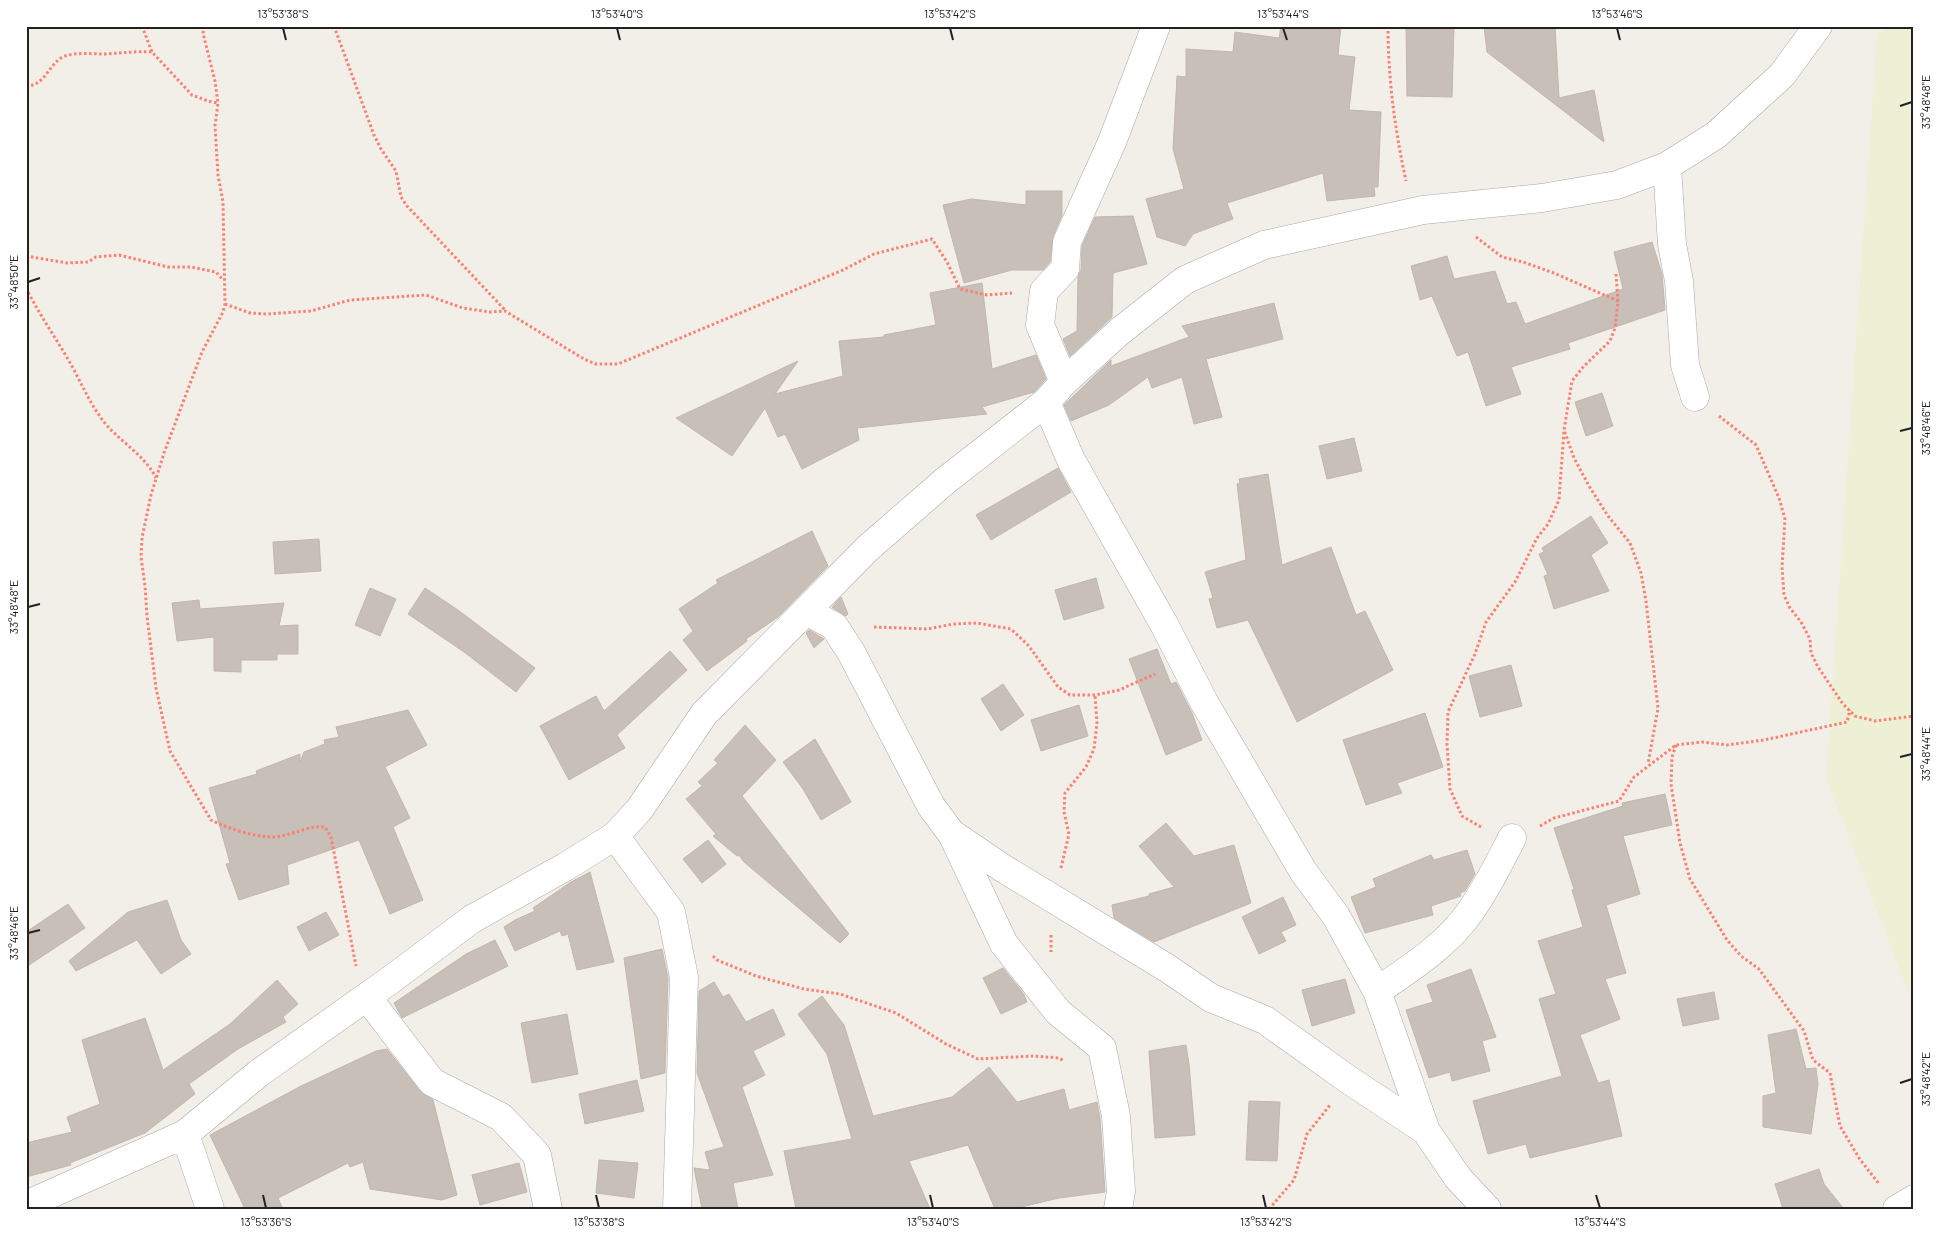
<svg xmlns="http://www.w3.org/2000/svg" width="1940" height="1235" font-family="Barlow,sans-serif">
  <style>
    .farmland { fill: #eef0d5 }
    .building { fill: #c7bfb8; stroke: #c4b6ab }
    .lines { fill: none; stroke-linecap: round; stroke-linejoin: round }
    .minor-casing { stroke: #a9a9a9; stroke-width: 29 }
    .path { stroke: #fa8072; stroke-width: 3; stroke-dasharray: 2.5 2.5; stroke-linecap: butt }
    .minor { stroke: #fff; stroke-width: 28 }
    .ticks { fill: none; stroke: #222; stroke-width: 2 }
    .neatline { fill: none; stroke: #222; stroke-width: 2 }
    .ticks-label { font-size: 12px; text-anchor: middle; fill: #222 }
  </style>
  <rect width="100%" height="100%" fill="#f2efe9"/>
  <path class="farmland" d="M1892,26h22v981l-88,-229 51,-744z"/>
  <path class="building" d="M1281,26h60l-3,29 17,2 -6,53 32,2 -3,75h-4l1,9 -48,5 -4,-28 -96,30 6,16 -40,15 -8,12 -28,-9 -11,-38 38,-10 -11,-40 4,-73 9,1v-28l47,3 2,-20 44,6z
    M1406,26h48l-2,71 -45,-1z
    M1484,26h71l4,72 35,-8 10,52 -117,-90z
    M1026,191h36v24l-9,21 -3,26 -7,8h-31l-48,13 -21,-78 28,-6 55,6z
    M1133,216l14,48 -34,9 -1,44 -42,39 -7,-17 14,-8 1,-54 3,-7 1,-24 13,-29z
    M1652,242l10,32 3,36 -97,33 2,6 -59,18 10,27 -35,12 -18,-54 -11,4 -25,-60 -12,4 -9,-34 36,-10 7,23 41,-8 12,33 9,-2 9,22 98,-35 -9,-37z
    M982,283l10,86 44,-14 10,24 -12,13 -52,15 5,7 -130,14 2,12 -57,29 -17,-35 -7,3 -13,-29 -33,48 -56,-38 122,-57 -23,33 68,-18 -4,-35 45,-4v-2l52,-10 -6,-32z
    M1274,303l9,36 -77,20 16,58 -28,7 -12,-47 -30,11 -4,-11 -39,28 -38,16 -7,-16 47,-45v6l78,-29 -7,-11z
    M1602,393l11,33 -27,10 -11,-34z
    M1354,438l8,33 -35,8 -8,-33z
    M1058,468l13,24 -80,48 -15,-25z
    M1268,474l14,91 49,-18 25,68 9,-4 28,59 -96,52 -49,-102 -31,8 -8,-29 4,-1 -8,-26 41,-12 -9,-76 3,-1 -1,-4z
    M1591,516l17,27 -17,12 18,36 -55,18 -10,-33 4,-1 -9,-21 5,-2 -2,-4z
    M812,531l16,35 -50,51 -32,22 1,2 -40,30 -24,-31 10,-9 -14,-22 39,-26 -2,-3z
    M319,539l2,32 -46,3 -2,-32z
    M1096,578l8,30 -40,12 -9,-30z
    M370,588l26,11 -16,37 -25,-11z
    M425,588l33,22 77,58 -19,24 -52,-40 -56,-38z
    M841,597l7,17 -2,2 -14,-9z
    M199,600l1,9 84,-6 -5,23 19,-1v29h-21v6h-36v12l-27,-1v-34l-37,4 -5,-38z
    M809,630l15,9 -10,9 -8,-15z
    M1157,649l14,35 5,-2 16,31 10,27 -36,15 -37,-96z
    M670,651l17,19 -70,65 8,13 -56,32 -29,-54 56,-30 8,15z
    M1511,665l11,41 -42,11 -11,-41z
    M1003,684l21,31 -23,16 -20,-32z
    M1079,705l9,31 -47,15 -10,-31z
    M408,710l19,35 -42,22 25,51 -17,9 30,73 -33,14 -31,-74 -72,25 2,19 -50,16 -13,-36 4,-1 -21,-75 48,-14 -1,-3 44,-17v8l4,-10 21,-8 -1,-4 15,-3 -3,-10z
    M1425,713l18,54 -46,16 5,10 -36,12 -23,-65z
    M745,725l31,35 -34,36 107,138 -9,9 -96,-81 -5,-7 -2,1 -24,-20 3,-2 -30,-35 16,-13 -4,-4 20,-19 -4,-3z
    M815,739l36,63 -30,18 -18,-31 -20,-27z
    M1665,794l7,31 -49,11 17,58 -34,11 20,68 -21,6 15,40 -40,16 18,48 11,-3 13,56 -92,22 -4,-14 -38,10 -15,-53 89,-25 -23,-77 17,-5 -18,-53 45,-14 -11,-37 2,-1 -20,-61 69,-22 -1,-3z
    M1166,823l28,33 40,-11 17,58 -97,39 -40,-24 -2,-13 37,-9v-2l25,-7 -35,-41z
    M708,840l18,24 -24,19 -19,-24z
    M1467,850l8,24 -10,17 -5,2 1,3 -30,10 2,9 -68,18 -14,-36 25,-10 -3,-8 58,-24 3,5z
    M590,872l24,90 -37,8 -9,-36 -6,2 -2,-5 -45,20 -11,-24 11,-7 20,-9 -2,-3 38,-26z
    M1283,897l13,28 -15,7 5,9 -27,13 -17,-37z
    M167,900l14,40 10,14 -30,20 -24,-34 -61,31 -7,-10 59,-49z
    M68,904l17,24 -59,39v-35z
    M326,912l13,23 -30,16 -12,-24z
    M495,940l13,26 -106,52 -8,-15 72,-49z
    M662,949l6,29 -3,95 -24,6 -17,-121z
    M1003,968l20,25 4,9 -26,12 -18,-36z
    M1471,969l25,68 -14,4 8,30 -38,10 -2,-9 -21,6 -23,-68 27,-8 -6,-17z
    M1345,979l10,34 -43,13 -10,-36z
    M277,980l21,24 -15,13 3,5 -48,27 -49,35 6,10 -50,39 -75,30 1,2 -45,12v-34l46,-11 -5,-15 33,-13 -18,-64 63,-22 18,52 67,-46z
    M714,982l9,15 6,-3 17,28 27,-13 12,26 -32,16 12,24 -23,12 31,88 -40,8 5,26h-36l-8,-41 16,2 -5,-18 19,-5 -27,-74 2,-82z
    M1714,992l5,27 -36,7 -6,-27z
    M822,996l22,29 29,91 79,-19 37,-30 28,35 47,-13 5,21 28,-8 3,16 5,74 -46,6 -46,11h-18l-27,-64 -59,16 21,48h-134l-12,-58 68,-12 -25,-85 -29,-40z
    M567,1014l11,60 -46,9 -11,-60z
    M1796,1029l10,40 10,-1 2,16 -7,50 -48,-7v-31l13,-3 -8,-58z
    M1186,1045l3,19 6,71 -40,3 -6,-87z
    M387,1049l33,42 13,9 24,95 -15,5 -72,-11 -7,-27 -13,5 -2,-4 -70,35 5,11h-38l-35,-74 91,-49 75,-35z
    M637,1080l7,31 -59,13 -6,-30z
    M1249,1101l31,1 -3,59 -31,-1z
    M599,1160l39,3 -4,35 -38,-5z
    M519,1163l8,29 -47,13 -8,-30z
    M1819,1169l5,15 20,25h-61l-8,-25z"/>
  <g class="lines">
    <g class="minor-casing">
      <path id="minor" d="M1667,166l5,78 7,37 6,84 10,32
        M1064,382l-24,-57 4,-34 21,-22 2,-27 45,-100 44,-116
        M1046,402l25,58 94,166 39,76 99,169 33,45 41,75 49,140 32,47 29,31
        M806,611l28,15 17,26 80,154 20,27 50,34 166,101 44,30 54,22 84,60 77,51
        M952,834l52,110 54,68 44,36 14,68 5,75 -3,18
        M615,836l56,76 13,65 -7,232
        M1377,991c34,-23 70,-46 93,-79 17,-24 29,-49 42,-74
        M367,997l65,85 69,35 36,38 11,54
        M185,1134l25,75
        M26,1205l159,-71 74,-61 130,-92 83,-62 93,-52 50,-31 24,-26 65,-96 164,-166 77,-67 101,-79 18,-20 55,-50 66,-52 79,-35 159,-35 119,-12 75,-13 50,-19 49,-31 66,-60 36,-49
        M1897,1209l17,-10"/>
    </g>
    <path class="path" d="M142,26l10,26
      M205,26l-2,7 12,48 3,22 -3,23 3,49 5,27 2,102 -2,8 -21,40 -38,101 -13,42 -9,43 -1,19 4,29 2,30 9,72 14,63 41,69c16,8 43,17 61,17 18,0 35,-12 53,-10l6,10 25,129
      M334,26l40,109 7,14 15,22 5,26 6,9 98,104
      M1388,26c0,53 7,104 18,155
      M26,86c20,0 23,-24 39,-30 12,-4 27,-2 40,-2 16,-1 31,-3 47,-2l40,43 16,6 10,2
      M1476,237l26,20 21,5 31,11 64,28
      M26,256l41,7 21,-1 8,-5 23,-2 49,12h23l25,5 7,8
      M1616,274l2,27 -3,27 -5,13 -26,25 -12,15 -8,49 10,28 15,28 19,30 22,27 11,30 5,28 12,107 -10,56
      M26,288c14,28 32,53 47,80 10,19 18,37 31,54 16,20 41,33 52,56
      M225,304l25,9 17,1 44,-3 39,-11 76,-5 37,13 27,4 15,-1 79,48 12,5h22l225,-94 31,-16 58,-15 15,23 13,27 27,6 25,-2
      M1719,416l37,29 23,53 6,21 -3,48 2,28 6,13 11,14 9,17 1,14 7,14 25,37 12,12 20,5 39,-5
      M874,627l54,2 25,-5 24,-1 34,6 18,17 29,41 12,8h25l24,-5 36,-16
      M1676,745l-4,12 -1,27 9,59 10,36 37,61 14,16 18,13 45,62 9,29 17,13 10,53 19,32 20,26
      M1540,826l14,-8 65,-17 15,-24 42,-32 26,-3 25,3 37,-5 83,-18 3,-12
      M1481,827l-19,-11 -12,-27 -3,-45 1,-32 27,-58 11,-32 29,-40 22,-44 11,-14 11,-24 5,-70
      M1061,868l8,-34 -5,-22 1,-19 21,-26 8,-18 3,-26 -2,-28
      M1051,935v17
      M713,956l4,4 39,16 48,13 36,5 56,19 50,31 32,15 55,-3 26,2 5,3
      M1269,1209l25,-29 13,-46 23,-29"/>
    <use href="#minor" class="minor"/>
  </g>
  <path class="ticks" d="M283,28l3,12M617,28l3,12M950,28l3,12M1283,28l4,12M1617,28l3,12M1900,106l12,-4M28,282l12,-4M1900,431l12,-3M28,607l12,-3M1900,757l12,-3M28,933l12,-3M1900,1083l12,-4M263,1195l3,13M596,1195l3,13M930,1195l3,13M1263,1195l3,13M1596,1195l4,13"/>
  <rect width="1940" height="1235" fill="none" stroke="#ffffff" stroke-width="55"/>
  <rect x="28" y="28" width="1884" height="1180" class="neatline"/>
  <g class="ticks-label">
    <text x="283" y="18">13°53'38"S</text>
    <text x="617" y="18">13°53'40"S</text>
    <text x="950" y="18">13°53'42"S</text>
    <text x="1283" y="18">13°53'44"S</text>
    <text x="1617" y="18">13°53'46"S</text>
    <text transform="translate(1926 102) rotate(-90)" y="4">33°48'48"E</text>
    <text transform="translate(14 282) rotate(-90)" y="4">33°48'50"E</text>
    <text transform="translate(1926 428) rotate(-90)" y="4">33°48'46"E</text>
    <text transform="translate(14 607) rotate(-90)" y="4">33°48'48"E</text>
    <text transform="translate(1926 754) rotate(-90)" y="4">33°48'44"E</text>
    <text transform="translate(14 933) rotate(-90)" y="4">33°48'46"E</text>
    <text transform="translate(1926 1079) rotate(-90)" y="4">33°48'42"E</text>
    <text x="266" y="1226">13°53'36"S</text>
    <text x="599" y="1226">13°53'38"S</text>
    <text x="933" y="1226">13°53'40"S</text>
    <text x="1266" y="1226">13°53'42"S</text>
    <text x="1600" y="1226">13°53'44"S</text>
  </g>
</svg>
